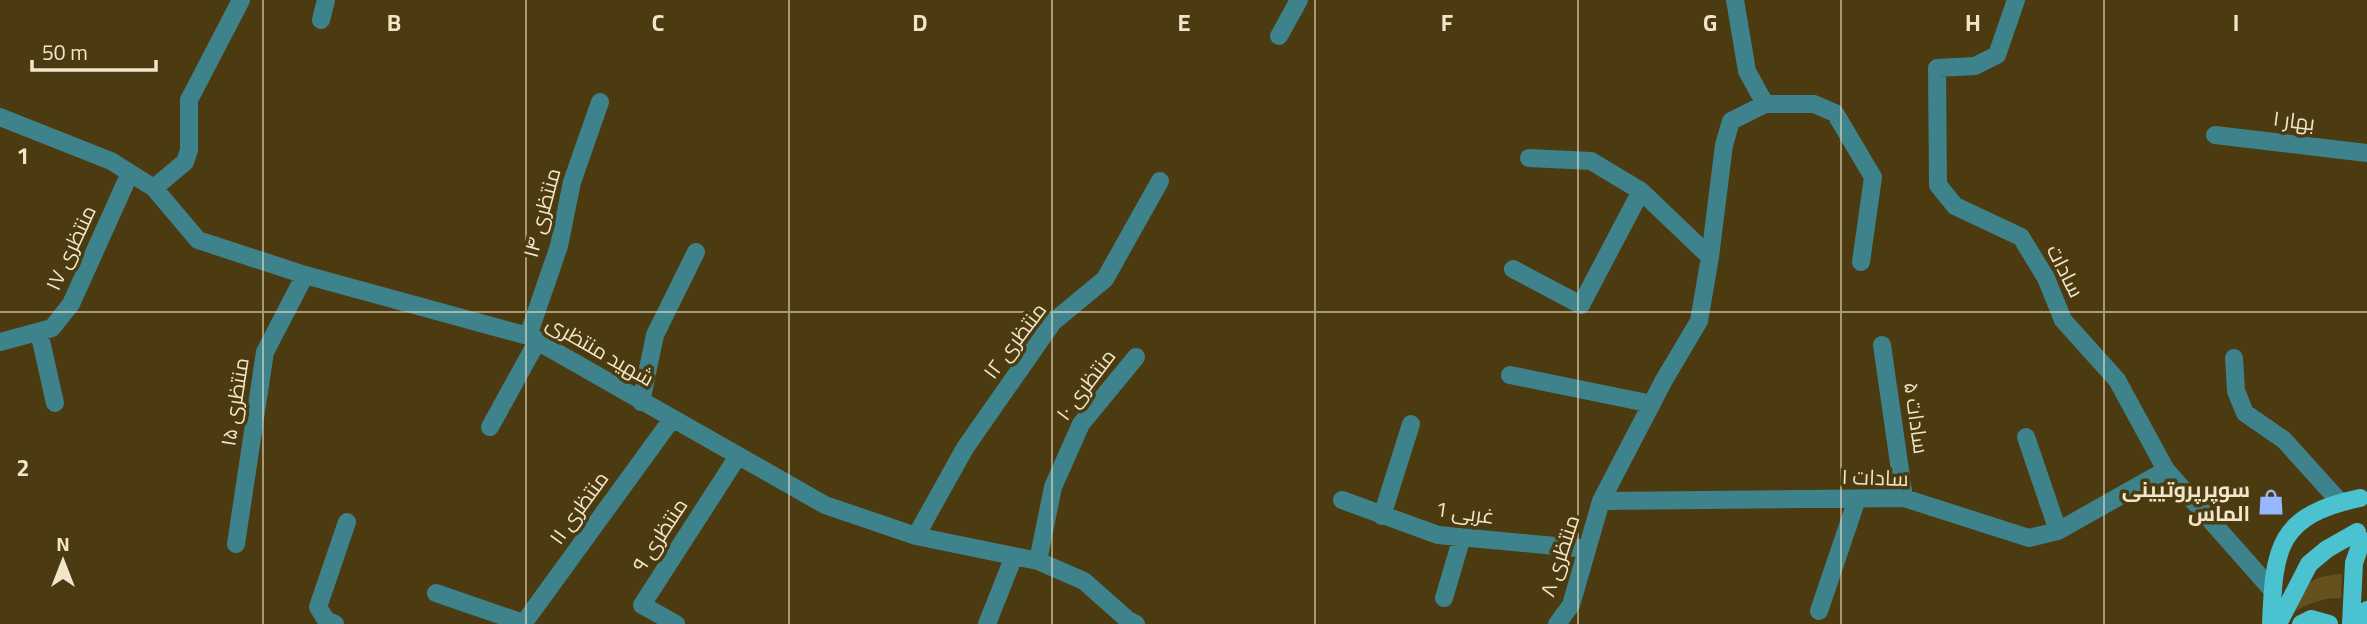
<svg xmlns="http://www.w3.org/2000/svg" width="2367" height="624" font-family="Georgia,Cairo,serif">
  <style>
    .green { fill: #65511e }
    .lines { fill: none; stroke-linecap: round; stroke-linejoin: round }
    .minor { stroke: #3e838b; stroke-width: 18 }
    .major { stroke: #4bc2d0; stroke-width: 18 }
    .grid { fill: none; stroke: #f2e6ca; stroke-width: 2; stroke-opacity: 0.55 }
    .labels { text-anchor: middle; stroke-width: 7; stroke-linejoin: round; paint-order: stroke }
    .street-label { font-size: 21px; fill: #f2e6ca; stroke: #4c3a10 }
    .poi-label { font-size: 21px; font-weight: bold; fill: #f2e6ca; stroke: #4c3a10; text-anchor: end }
    .grid-label { font-size: 23px; text-anchor: middle; font-weight: bold; fill: #f2e6ca; stroke: #4c3a10; stroke-width: 7; stroke-linejoin: round; paint-order: stroke }
  </style>
  <rect width="100%" height="100%" fill="#4c3a10"/>
  <path class="green" d="M2342,574l-1,24c-20,0 -35,6 -52,17 16,-30 16,-38 53,-41z"/>
  <g class="lines">
    <path class="minor" d="M1735,0l12,71 18,33
      M2016,0l-19,55 -22,11 -38,2 1,117 17,21 66,31 25,41 17,42 54,60 49,90 107,121
      M321,20l5,-20
      M1279,36l20,-36
      M0,117l111,44 43,27 44,52 107,35 223,61 297,169 91,31 122,25 46,20 44,39 8,4
      M2215,135l152,18
      M1529,158l62,3 50,30 69,66
      M154,188l31,-26 4,-12v-50l52,-100
      M1513,269l68,36 60,-114
      M39,332l16,71
      M528,336l31,-90 13,-64 28,-80
      M0,342l52,-14 19,-24 59,-131
      M1882,345l22,153
      M2234,358l2,33 9,22 39,27 56,62
      M1510,375l142,29
      M641,402l14,-67 41,-83
      M490,427l48,-87
      M2026,437l32,94
      M1342,500l96,35 149,14
      M1601,501l303,-3 125,40 29,-7 108,-61
      M1382,516l29,-92
      M916,536l49,-88 88,-126 52,-43 55,-98
      M236,544l29,-192 40,-77
      M1038,561l15,-74 28,-63 55,-67
      M436,593l87,30
      M1444,598l18,-61
      M1819,611l38,-112
      M335,624l-9,-4 -8,-13 29,-85
      M523,624l149,-205
      M676,624l-34,-19 96,-149
      M987,624l27,-68
      M1557,624l14,-19 30,-104 63,-121 35,-59 11,-64 14,-112 7,-24 34,-17h49l21,9 38,64 -12,85"/>
    <path class="major" d="M2271,624c3,-77 7,-109 89,-126
      M2278,624l31,-60 18,-15 30,-17
      M2301,624l10,-5 18,5
      M2351,624l3,-61 8,-23
      M2360,624l7,-14"/>
  </g>
  <path class="grid" d="M263,0v624M526,0v624M789,0v624M1052,0v624M1315,0v624M1578,0v624M1841,0v624M2104,0v624M0,312h2367"/>
  <defs>
    <g id="shop-bare" transform="scale(2.1)"><path d="M-5-2.5h2.3a2.7 3.5 0 0 1 5.4 0H5L5.5 6h-11ZM-1.5-2.5h3a1.5 2.3 0 0 0-3 0Z" fill="#97b6fd" stroke="#4c3a10" stroke-width="2.5" paint-order="stroke"/></g>
  </defs>
  <g fill-rule="evenodd">
    <use href="#shop-bare" x="2271" y="502"/>
  </g>
  <g class="labels">
    <g class="street-label">
      <text transform="translate(2294 121) rotate(7)" y="7">بهار ۱</text>
      <text transform="translate(542 213) rotate(-75)" y="7">منتظری ۱۴</text>
      <text transform="translate(71 248) rotate(-65)" y="7">منتظری ۱۷</text>
      <text transform="translate(2065 271) rotate(63)" y="7">سادات</text>
      <text transform="translate(1015 341) rotate(-53)" y="7">منتظری ۱۲</text>
      <text transform="translate(600 351) rotate(30)" y="7">شهید منتظری</text>
      <text transform="translate(1086 385) rotate(-53)" y="7">منتظری ۱۰</text>
      <text transform="translate(235 402) rotate(-81)" y="7">منتظری ۱۵</text>
      <text transform="translate(1916 418) rotate(82)" y="7">سادات ۵</text>
      <text transform="translate(1875 478) rotate(2)" y="7">سادات ۱</text>
      <text transform="translate(579 508) rotate(-54)" y="7">منتظری ۱۱</text>
      <text transform="translate(1465 513) rotate(8)" y="7">غربی 1</text>
      <text transform="translate(660 535) rotate(-57)" y="7">منتظری ۹</text>
      <text transform="translate(1560 556) rotate(-72)" y="7">منتظری ۸</text>
    </g>
    <g class="poi-label">
      <text x="2250" y="497">سوپرپروتیینی<tspan x="2250" dy="24">الماس</tspan></text>
    </g>
  </g>
  <g class="grid-label">
    <text x="394" y="31">B</text>
    <text x="658" y="31">C</text>
    <text x="920" y="31">D</text>
    <text x="1184" y="31">E</text>
    <text x="1447" y="31">F</text>
    <text x="1710" y="31">G</text>
    <text x="1973" y="31">H</text>
    <text x="2236" y="31">I</text>
    <text x="23" y="164">1</text>
    <text x="23" y="476">2</text>
  </g>
  <g transform="translate(63 561)" stroke="#4c3a10" stroke-width="5" paint-order="stroke">
  <path d="M0-5L12 26L0 18L-12 26Z" fill="#f2e6ca"/>
  <text y="-10" font-size="19" font-weight="bold" text-anchor="middle" fill="#f2e6ca">N</text>
  </g>
  <path d="M32 60v10h124v-10" fill="none" stroke="#f2e6ca" stroke-width="3.5"/>
  <text x="42" y="60" font-size="21" fill="#f2e6ca" stroke="#4c3a10" stroke-width="5" paint-order="stroke">50 m</text>
</svg>
